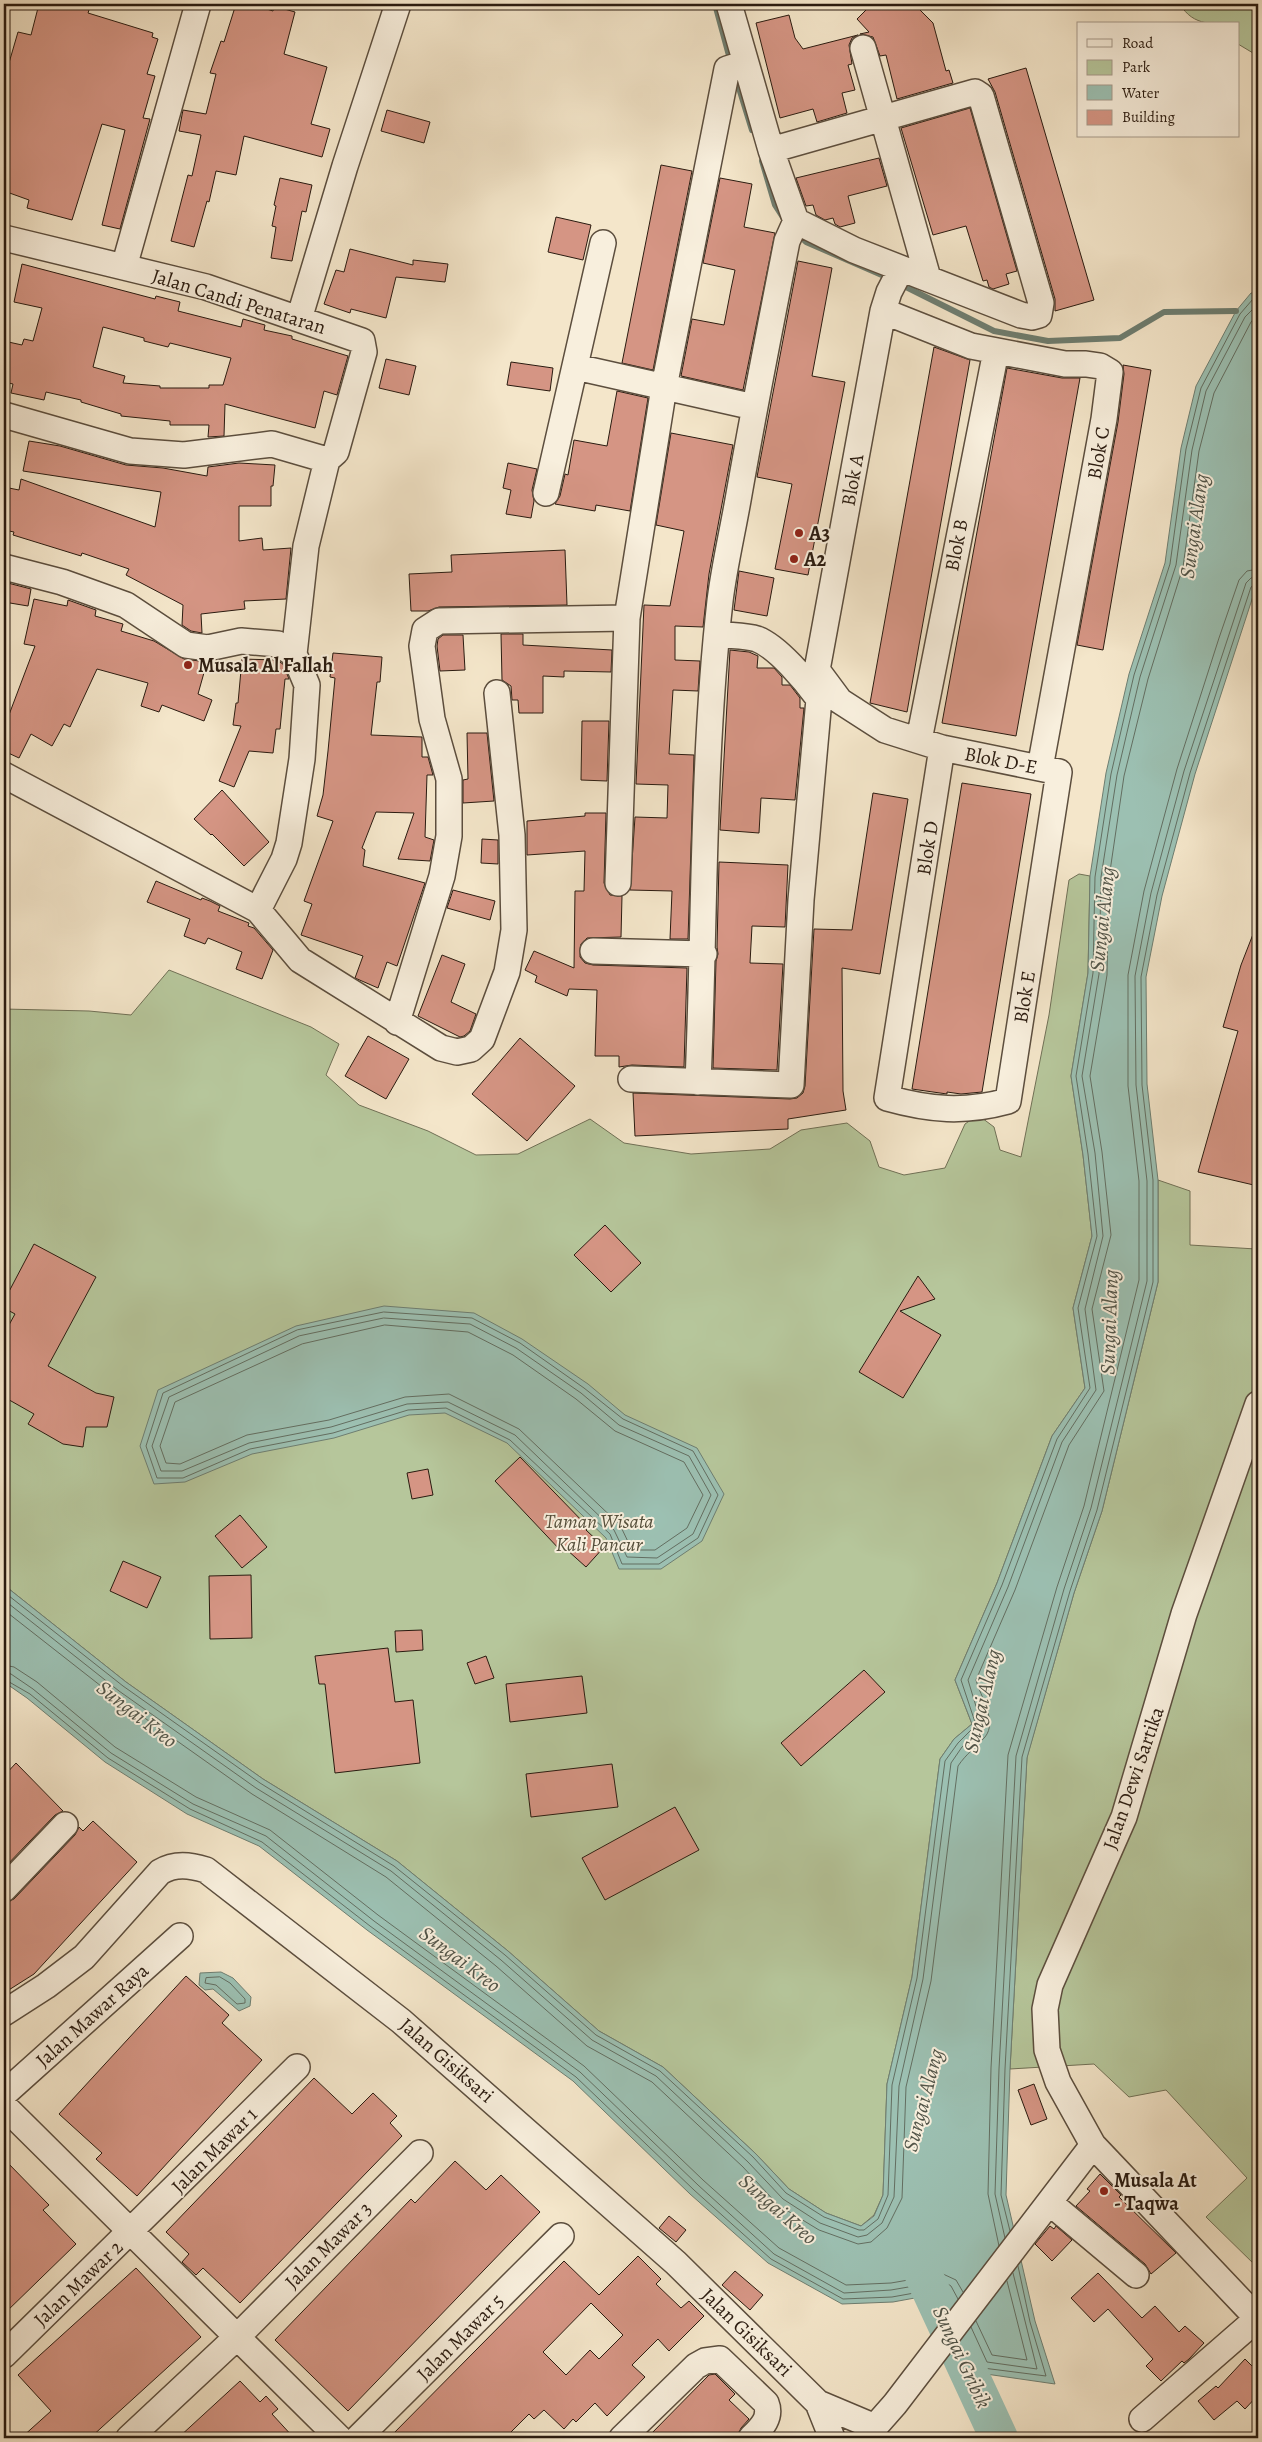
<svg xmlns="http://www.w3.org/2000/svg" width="1262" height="2442" font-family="Alegreya,serif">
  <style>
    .green { fill: #b6c69b; stroke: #707056 }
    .water { fill: #9cc0b2; stroke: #6e7e71 }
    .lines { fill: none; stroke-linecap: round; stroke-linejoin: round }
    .shore { stroke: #636e61; stroke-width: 1 }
    .stream { stroke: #6e7e71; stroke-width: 6 }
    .river { stroke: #9cc0b2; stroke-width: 38 }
    .building { fill: #d59584; stroke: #2a1b10; fill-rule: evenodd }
    .minor-casing { stroke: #5c4e3e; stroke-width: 28 }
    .minor { stroke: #f8efdd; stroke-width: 25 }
    .poi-dot { fill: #8f2418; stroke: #f8efdd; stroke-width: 2 }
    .labels { text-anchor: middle; stroke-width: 4; stroke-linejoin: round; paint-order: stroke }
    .street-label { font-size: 20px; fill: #2a1b10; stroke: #f8efdd }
    .poi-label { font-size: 20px; font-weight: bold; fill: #2a1b10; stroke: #f8efdd; text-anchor: start }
    .park-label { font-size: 20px; font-style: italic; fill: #544e3a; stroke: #f8efdd }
    .water-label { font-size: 21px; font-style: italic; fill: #525549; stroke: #f8efdd }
  </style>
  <rect width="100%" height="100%" fill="#f4e6ca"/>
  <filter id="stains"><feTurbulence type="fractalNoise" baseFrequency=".004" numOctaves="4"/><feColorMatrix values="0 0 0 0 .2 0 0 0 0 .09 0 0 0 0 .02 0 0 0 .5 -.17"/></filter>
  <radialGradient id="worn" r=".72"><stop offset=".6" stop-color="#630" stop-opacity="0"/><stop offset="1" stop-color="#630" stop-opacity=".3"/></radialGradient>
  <path class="green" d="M1180,4h78v52l-20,-12v-20c-23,0 -45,3 -58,-20z
    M1079,874l11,2 -2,97 -17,103 12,79 9,81 -19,72 12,80 -33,48 -55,147 -42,97 17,44 -18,15 -14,20 -28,218 -25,107 -4,111 -9,20 -13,11 -35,-13 -37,-24 -33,-35 -93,-87 -64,-36 -91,-80 -111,-90 -134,-82 -137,-97 -122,-97v-576l85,2 42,4 38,-45 142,57 28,17 -13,31 33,30 69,26 48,24 42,-1 72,-35 34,24 67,11 79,-5 31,-19 46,-7 23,18 9,26 25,8 41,-7 20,-44 13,-9 16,12 6,23 21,7 28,-142 20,-135z
    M1158,1180l32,11v54l66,4 2,-9v1028l-52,-51 41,-39 -81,-88 -37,7 -35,-33 -84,5 17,-312 47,-164 28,-82 56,-229z"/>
  <path class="water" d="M1251,293h7v288l-63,193 -33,122 -16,81 1,107 11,96v102l-56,229 -28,82 -47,165 -17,311 -4,126 29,126 20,63 -76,-11 -37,-80 -49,9 -51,2 -74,-41 -78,-69 -117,-113 -206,-151 -108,-84 -72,-32 -82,-52 -78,-64 -23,-16v-97l122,97 137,97 134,82 111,90 91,80 64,36 93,87 33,35 37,24 35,13 13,-10 9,-21 4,-111 25,-107 28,-218 14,-20 18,-15 -17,-44 42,-97 55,-147 33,-48 -12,-80 19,-72 -9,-81 -12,-79 17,-103 2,-97 16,-103 23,-99 36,-111 16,-115 15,-62 40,-75z
    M384,1306l90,7 48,26 66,45 37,31 72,33 27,46 -22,47 -41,28h-42l-13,-31 -99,-95 -62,-30 -36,2 -75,23 -82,16 -67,28 -31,2 -14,-38 18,-56 138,-64z
    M221,1972l12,6 18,19 -1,9 -11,5 -26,-22 -8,1 -6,-5 1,-12z"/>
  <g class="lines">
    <path class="shore" d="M384,1312l88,6 48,25 64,45 39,31 70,32 25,44 -20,43 -39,26h-37l-12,-30 -100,-94 -64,-32 -38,2 -75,23 -83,16 -67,29h-26l-11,-32 17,-53 134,-63z
      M384,1318l86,6 46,24 65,45 38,32 70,31 22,39 -18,39 -36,24 -30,-1 -13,-27 -99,-95 -67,-33 -41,2 -76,23 -82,16 -67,28h-21l-9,-25 17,-49 130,-61z
      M385,1325l83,7 45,23 63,44 39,32 69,31 19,33 -16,33 -32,22h-23l-12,-25 -101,-96 -70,-35 -44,3 -76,23 -82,15 -67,29 -14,-1 -6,-17 15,-44 127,-58z
      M4,1592l119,94 137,97 134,83 111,89 91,80 64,36 93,86 33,36 38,24 35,13h5l14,-11 10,-24 4,-110 25,-107 28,-217 13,-18 18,-18 -15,-45 41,-95 55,-146 33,-51 -12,-80 19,-72 -9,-82 -12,-78 17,-103 2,-96 16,-103 23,-99 36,-111 16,-115 15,-61 39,-74 13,-15 5,-1
      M4,1600l115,91 137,97 135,83 110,89 91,80 64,36 92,86 35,37 37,24 38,14 9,-2 15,-12 12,-26 5,-111 24,-107 28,-216 11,-16 17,-14 3,-7 -14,-46 40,-93 54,-145 34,-52 -11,-81 18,-73 -8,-83 -13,-77 17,-102 2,-97 16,-102 23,-98 36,-112 16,-115 14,-59 39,-74 13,-13
      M4,1610l111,87 137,97 134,83 110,89 91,80 65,36 91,85 35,38 41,25 39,14 13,-2 16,-14 15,-30 4,-111 25,-106 27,-215c8,-12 18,-19 27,-29 13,-16 -5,-41 -9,-57l39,-90 54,-145 35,-54 -12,-82 19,-74 -9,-83 -12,-76 17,-101 2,-97 15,-102 24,-97 35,-112 16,-116 15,-58 37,-71 7,-8
      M4,1665l10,2 23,15 78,65 81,50 74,33 108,85 206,151 119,114 76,68 67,37 45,-2 52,-9 13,6 7,12
      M4,1672l7,2 22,15 78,64 82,51 73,32 108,85 206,151 118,113 76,69 70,39 47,-3 52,-9 8,5 7,13
      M4,1679l26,15 78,64 82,51 72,33 108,84 206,151 118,113 77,69 72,40 49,-2 50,-9 5,2 7,15
      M220,1977l10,6 15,16v4l-8,1 -21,-19 -11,-2 1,-5z
      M1010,2231l-9,-36 4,-126 17,-312 48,-166 27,-81 56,-228v-102l-11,-95 -1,-108 16,-82 33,-122 61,-186 7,-4
      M1005,2238l-10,-44 4,-125 17,-313 48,-167 27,-81 56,-227v-100l-11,-96 -1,-109 16,-83 33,-122 62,-188 5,-5 7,-2
      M999,2246l-11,-52 3,-126 17,-313 49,-168 27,-81 55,-226v-99l-11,-95v-111l16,-84 33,-122 42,-131 20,-58 8,-9 11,-2
      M976,2321l16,34 35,5 -20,-79
      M971,2327l16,35 50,7 -24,-96
      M967,2333l16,35 63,8 -16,-54 -12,-56"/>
    <path class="stream" d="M715,4l16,59
      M735,75l17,55
      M762,161l13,44 9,14
      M797,233l9,9 85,37
      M900,284l94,47 54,10 72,-3 44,-26 72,-1"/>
    <path class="river" d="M919,2245l5,31 75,162"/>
  </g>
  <path class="building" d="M39,4h52l-3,9 65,20 -1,4 6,2 -11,35 8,2 -12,42 7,1 -30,110 -18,-4 23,-95 -23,-6 -30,96 -45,-12 2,-8 -25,-9v-111l14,-48 13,3z
    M236,4h15l22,7 1,-5 21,6 -11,42 43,13 -16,57 19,5 -8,28 -78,-21 -8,39 -20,-4 -7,31 -2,-1 -13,46 -23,-6 17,-66 4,1 9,-41 -22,-4 3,-16 1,-5 23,4 10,-40 -6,-1 11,-32 3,1z
    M872,4h42l19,19 13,48 3,-1 4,13 -56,16 -11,-44 -6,1 -7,-19 -13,-3 9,-2 -12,-13z
    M789,15l6,23 8,11 55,-14 -6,3 -3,7 3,19 -4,1 7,25 -13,3 5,20 -30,9 -4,-13 -33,9 -24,-95z
    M1026,68l68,232 -39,11v-12l-60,-207 -7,-13z
    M970,108l47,163 -11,3 3,10 -16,5 -4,-2 -2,-7 -4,1 -17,-55 -33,9 -32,-107z
    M387,110l43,12 -6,21 -43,-12z
    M879,158l8,28 -39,10 7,27 -15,4 -5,-3 -2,-6 -8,2 -9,-5 -3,-10 -7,1 -10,-28z
    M661,165l31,6 -39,199 -31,-7z
    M280,178l32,7 -6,27 -4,-1 -10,50 -21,-3 5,-31 -4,-1 4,-20 -2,-1z
    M720,178l32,6 -8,43 31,6 -32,157 -62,-14 11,-57 32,6 7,-36 4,-19 -32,-7z
    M556,217l35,8 -8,35 -35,-8z
    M350,249l63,16v-5l35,4 -3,18 -49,-5 -10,41 -35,-9 -1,4 -26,-9 12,-34 8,2z
    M798,261l34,7 -20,108 33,6 -37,193 -33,-6 17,-85 -35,-7z
    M22,264l133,35 1,-3 24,6 -2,9 63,16 2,-8 22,6 -1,5 28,6v3l56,17 -11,39 -13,-4 -9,37 -90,-24 -1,32 -16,1 1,-12h-39v-4l-49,-5v-2l-40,-12v-2l-35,-8 -2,8 -33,-7 2,-9 -9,-2v-41l18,4 2,-6 9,2 9,-33 -28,-6zM103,327l41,11v3l24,6 2,-4 61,15 -8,27h-14v3h-49v-2l-37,-3 2,-7 -32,-9z
    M934,347l36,13 -63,352 -37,-9z
    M386,359l30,7 -7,29 -30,-7z
    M511,362l42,6 -3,23 -43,-6z
    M1123,365l28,5 -48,280 -26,-5 41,-223 6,-48z
    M1007,368l55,10h18l-64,358 -74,-13z
    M617,391l31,7 -18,113 -34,-6 -1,6 -40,-7 5,-8 5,-22 3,1 6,-35 33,6z
    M671,433l62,12 -24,129 -6,53 -28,-1v34l25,1 -2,30 -25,-1 -4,64 25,1 -6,184h-18l2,-48 -42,-1 5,-73 32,1 1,-33 -32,-1 8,-179 26,1 14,-75 -28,-6z
    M29,441l31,5 66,19 37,3 44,8 1,-9 31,-4 36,2 -2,21h-2v20h-32v35l23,-3 1,12 28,-2 -5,51 -42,2 1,8 -44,5 1,19 -11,-2 -9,-6 1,-20 -57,-30 3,-6 -47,-16 -1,3 -68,-21 1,-3 -10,-2v-43l15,3 2,-11 134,48 6,-35 -138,-21z
    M508,463l29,6 -5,21 2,11 -3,17 -25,-4 5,-24 -8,-2z
    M565,550l2,55 -128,2 -11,4h-17l-2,-37 43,-2 -1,-17z
    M739,571l35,7 -7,38 -33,-6z
    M4,582l27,7 -3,17 -24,-4z
    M34,599l33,7 1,-6 28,10 -1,6 28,8 -2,7 33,10 30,18 23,3 -9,32 14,6 -8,21 -42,-16 -3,7 -18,-6 7,-23 -51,-14 -27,58 -6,-3 -12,22 -21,-12 -12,24 -15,-7v-23l31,-82 -11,-2z
    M501,634h22v11l89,5 -1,22 -47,-1v6l-21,-1v37h-24l-1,-13h-6l-1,-14 -9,-6z
    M443,635h20l2,35 -25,1 -3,-25 1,-7z
    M730,650l19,2 9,4 -1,12h17l8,9v8h8l10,13v10h4l-9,92 -34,-2 -2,35 -39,-3z
    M333,653l49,4 -2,25h-3l-6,53 51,2v20h6l5,18h-6l-2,62 9,3 -4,21 -32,-2 16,-46 -38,-1 -14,36 3,2 -2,16 62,17 -28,83 -10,-4 -9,26 -23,-10 8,-22 -62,-21 11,-31 -8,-3 29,-80 -16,-5 6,-21 5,-44 7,-73 -5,-1z
    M242,659l34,1 7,4 6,15h-4l-5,50h-4l-3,24 -24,-2 -15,36 -15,-6 22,-55 -8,-1 3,-22h2z
    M582,721h27l-2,60 -26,-1z
    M467,733h20l7,68 -31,2v-23l5,-1z
    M962,783l69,11 -49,298 -21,2 -14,-2v2l-35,-5z
    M222,790l47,52 -25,24 -32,-32 -1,1 -17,-16z
    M873,793l35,6 -28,175 -38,-6 1,123 3,19 -58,9v10l-153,7 -2,-43 157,6 7,-1 6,-5 2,-7 9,-157 38,1z
    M585,813h21l-2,70 6,12 12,1 -1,41 -34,1 -6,6 -1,13 5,6 8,2 94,3 -3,99 -52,-2 -13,2v-11h-24l2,-66 -28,-1 -2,7 -32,-14 2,-6 -12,-6 9,-19 40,17 1,-77h9l1,-40 -58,4v-34l58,-5z
    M482,839l16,1v24l-17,-1z
    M719,862l69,3 -3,62 -33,-1 -2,37 33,1 -6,106 -64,-2 3,-107 2,-7 -1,-7z
    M156,881l45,19 1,-2 8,3 10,5 -2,5 31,12 -1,3 6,2 19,22 -11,29 -26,-10 6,-17 -34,-14 -3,6 -21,-8 6,-17 -43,-17z
    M453,890l42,11 -5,19 -43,-12z
    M1257,924h1v262l-60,-14 40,-141 -15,-4 18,-62z
    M442,955l23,9 -14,38 25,12 -6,17 -6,5 -4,1 -42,-21z
    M368,1036l41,23 -23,40 -41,-23z
    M520,1038l55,48 -48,55 -55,-47z
    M605,1225l36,38 -30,29 -37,-37z
    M34,1244l62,33 -48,89 48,27 18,4 -7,30h-21l-3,20 -20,-3 -35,-20 6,-10 -30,-17v-63l11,-20 -11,-6v-7z
    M918,1276l17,23 -35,12 41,24 -38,63 -44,-26z
    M520,1457l68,70 -2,3 18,17 -18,20 -20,-18 -4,3 -67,-71z
    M428,1469l5,26 -21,4 -5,-26z
    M240,1515l27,32 -25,21 -27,-32z
    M123,1561l38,16 -14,31 -37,-17z
    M251,1575l1,63 -42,1 -1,-63z
    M422,1630l1,20 -27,2 -1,-21z
    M388,1648l7,54 18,-2 7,63 -85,10 -10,-89h-6l-4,-28z
    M486,1656l8,22 -19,6 -8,-21z
    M864,1670l21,22 -84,74 -20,-23z
    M582,1676l5,37 -77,9 -4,-38z
    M16,1763l47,48 -8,4 -51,53v-92z
    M612,1764l6,43 -87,10 -5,-43z
    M675,1807l24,43 -94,50 -23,-42z
    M93,1821l44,41 -103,112 -30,19v-90l10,-4 61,-64 4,-8 4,4z
    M186,1976l43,39 -7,8 40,37 -125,136 -41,-37 6,-6 -43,-39z
    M314,2078l38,36 21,-21 24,23 -7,7 12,13 -162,167 -37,-35 -7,7 -14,-13 7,-8 -23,-22z
    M1034,2084l13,35 -16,6 -13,-35z
    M4,2159l45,46 -6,5 33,34 -72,70z
    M455,2161l31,29 15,-15 39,37 -192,199 -73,-71 136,-141 4,4z
    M1100,2174l21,21 -2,2 57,56 -25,21 -6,-10 -69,-58 14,-15 -3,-2z
    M669,2216l17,14 -10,12 -17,-14z
    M1050,2226l4,3 2,-3 16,14 -20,21 -17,-17z
    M638,2256l23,23 -5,5 25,24 8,-7 15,15 -35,35 -11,-12 -26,26 13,12 -38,39 -12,-13 -19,19 -3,-3 -9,10 -20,-19 -10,9 -5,-5 -24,24h-116l175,-177 35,34zM591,2303l32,32 -24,24 -9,-9 -24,25 -23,-23z
    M136,2268l65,69 -111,101h-69l30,-27 -33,-36z
    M735,2271l28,24 -13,15 -28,-25z
    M1098,2273l44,45 13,-12 24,26 6,-6 19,17 -15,16 -5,4 -2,-2 -21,20 -15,-15 7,-7 -45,-50 -14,13 -23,-24z
    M1245,2359l13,13v23l-13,14 -8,-8 -23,19 -16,-19 18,-15 2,2z
    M715,2374l20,20 -6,6 20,19 -8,9 -4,10h-90l62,-63z
    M240,2381l20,21 6,-6 12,13 -6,5 22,24h-116z"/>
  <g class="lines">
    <g class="minor-casing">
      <path id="minor" d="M729,4l42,146 25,71 58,29 167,65 11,2 7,-2 2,-12 -60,-207 -6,-4 -204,58
        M863,48l65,230
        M4,238l202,49 156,54 2,11 -28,100 -9,8 -21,86 -12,108 13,31 -5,74 -13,84 -5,16 -26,51
        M124,267l74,-263
        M901,269l-12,23 -6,19 -66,359 23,31 45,29 57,18 -55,350c43,12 77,15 121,3l51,-329 -117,-24
        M883,311l88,35 94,18h21l14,2 10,6 -6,47 -64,349
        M299,319l46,-153 53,-162
        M576,367l178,40
        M4,415l126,36 54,4 88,-11 55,16
        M546,493l57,-250
        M4,567l58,15 64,23 60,40 22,3 33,-7 37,3 16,10
        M919,740l77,-389
        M4,775l254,135 42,50 141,88 16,4 14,-3 11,-10 25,-67 7,-42 -2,-95 -15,-142
        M618,883l9,-265 37,-231 63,-318 19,-6
        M593,951l111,3
        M397,1022l45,-146 7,-40v-57l-17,-60 -10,-73 3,-16 14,-9 188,-3
        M631,1079l160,6 10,-185 18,-201c-13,-18 -41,-52 -62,-60 -12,-4 -27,-3 -40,-5
        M698,1082c7,-160 4,-321 22,-481 4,-33 12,-67 18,-101 15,-86 32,-173 49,-259l9,-20
        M1258,1404l-74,210 -60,203 -74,168 -5,24 2,41 11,32 35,63 165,174
        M4,1889l61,-64
        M4,2013l42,-27 38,-29 76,-85c15,-9 30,-7 46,-2l195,151 275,242 142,140 57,24
        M4,2094l176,-158
        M4,2106l335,332
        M1050,2203l86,72
        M4,2355l293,-288
        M818,2403l14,35
        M1142,2419l116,-101
        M129,2438l108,-101 183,-184
        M358,2438l203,-202
        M622,2438l74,-72 9,-5 15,-2 46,44c6,15 -5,25 -15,35
        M865,2438l30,-34 198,-259"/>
    </g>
    <use href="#minor" class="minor"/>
  </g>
  <g class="poi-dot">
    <circle cx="799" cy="533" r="5"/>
    <circle cx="794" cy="559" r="5"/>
    <circle cx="188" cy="665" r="5"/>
    <circle cx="1104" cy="2191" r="5"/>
  </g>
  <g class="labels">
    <g class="street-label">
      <text transform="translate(239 301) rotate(17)" y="7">Jalan Candi Penataran</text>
      <text transform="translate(1098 453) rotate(-80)" y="7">Blok C</text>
      <text transform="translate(852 480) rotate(-80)" y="7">Blok A</text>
      <text transform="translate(956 545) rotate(-79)" y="7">Blok B</text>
      <text transform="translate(1001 760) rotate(11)" y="7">Blok D-E</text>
      <text transform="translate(927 848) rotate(-81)" y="7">Blok D</text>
      <text transform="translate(1024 997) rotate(-81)" y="7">Blok E</text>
      <text transform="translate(1133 1778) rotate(-71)" y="7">Jalan Dewi Sartika</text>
      <text transform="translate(92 2015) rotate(-42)" y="7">Jalan Mawar Raya</text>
      <text transform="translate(447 2060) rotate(41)" y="7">Jalan Gisiksari</text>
      <text transform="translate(214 2150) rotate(-45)" y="7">Jalan Mawar 1</text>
      <text transform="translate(328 2245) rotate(-45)" y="7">Jalan Mawar 3</text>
      <text transform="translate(78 2283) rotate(-44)" y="7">Jalan Mawar 2</text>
      <text transform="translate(747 2332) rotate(44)" y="7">Jalan Gisiksari</text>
      <text transform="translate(460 2337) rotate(-45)" y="7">Jalan Mawar 5</text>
    </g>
    <g class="poi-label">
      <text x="809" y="540">A3</text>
      <text x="804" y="566">A2</text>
      <text x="198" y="672">Musala Al Fallah</text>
      <text x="1114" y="2187">Musala At<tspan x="1114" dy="23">- Taqwa</tspan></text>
    </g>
    <g class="park-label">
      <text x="599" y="1528">Taman Wisata<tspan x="599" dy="23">Kali Pancur</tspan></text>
    </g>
    <g class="water-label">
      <text transform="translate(1194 526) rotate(-82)" y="7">Sungai Alang</text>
      <text transform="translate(1102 919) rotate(-84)" y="7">Sungai Alang</text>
      <text transform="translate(1109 1322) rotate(-88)" y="7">Sungai Alang</text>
      <text transform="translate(982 1701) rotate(-77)" y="7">Sungai Alang</text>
      <text transform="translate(137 1714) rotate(38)" y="7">Sungai Kreo</text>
      <text transform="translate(460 1959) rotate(37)" y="7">Sungai Kreo</text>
      <text transform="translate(923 2100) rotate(-75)" y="7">Sungai Alang</text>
      <text transform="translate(778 2209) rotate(41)" y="7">Sungai Kreo</text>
      <text transform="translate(962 2357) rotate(65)" y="7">Sungai Gribik</text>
    </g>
  </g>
  <rect width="1262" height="2442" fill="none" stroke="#f4e6ca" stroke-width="20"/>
  <rect x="5" y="5" width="1252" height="2432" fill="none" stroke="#2a1b10" stroke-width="2.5"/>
  <rect x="10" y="10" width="1242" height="2422" fill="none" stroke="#2a1b10"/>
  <rect x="1077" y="22" width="162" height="115" fill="#f8efdd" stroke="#a69a8b"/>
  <rect x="1087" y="39" width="25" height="8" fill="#f8efdd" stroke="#a69a8b"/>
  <text x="1122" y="48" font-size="15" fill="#2a1b10">Road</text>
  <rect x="1087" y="60" width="25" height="15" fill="#b6c69b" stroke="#a69a8b"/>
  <text x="1122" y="72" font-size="15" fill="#2a1b10">Park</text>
  <rect x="1087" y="85" width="25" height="15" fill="#9cc0b2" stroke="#a69a8b"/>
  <text x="1122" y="98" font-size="15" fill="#2a1b10">Water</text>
  <rect x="1087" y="110" width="25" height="15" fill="#d59584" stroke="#a69a8b"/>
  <text x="1122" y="122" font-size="15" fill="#2a1b10">Building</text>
  <rect width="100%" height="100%" filter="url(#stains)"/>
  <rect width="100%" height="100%" fill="url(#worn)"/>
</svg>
